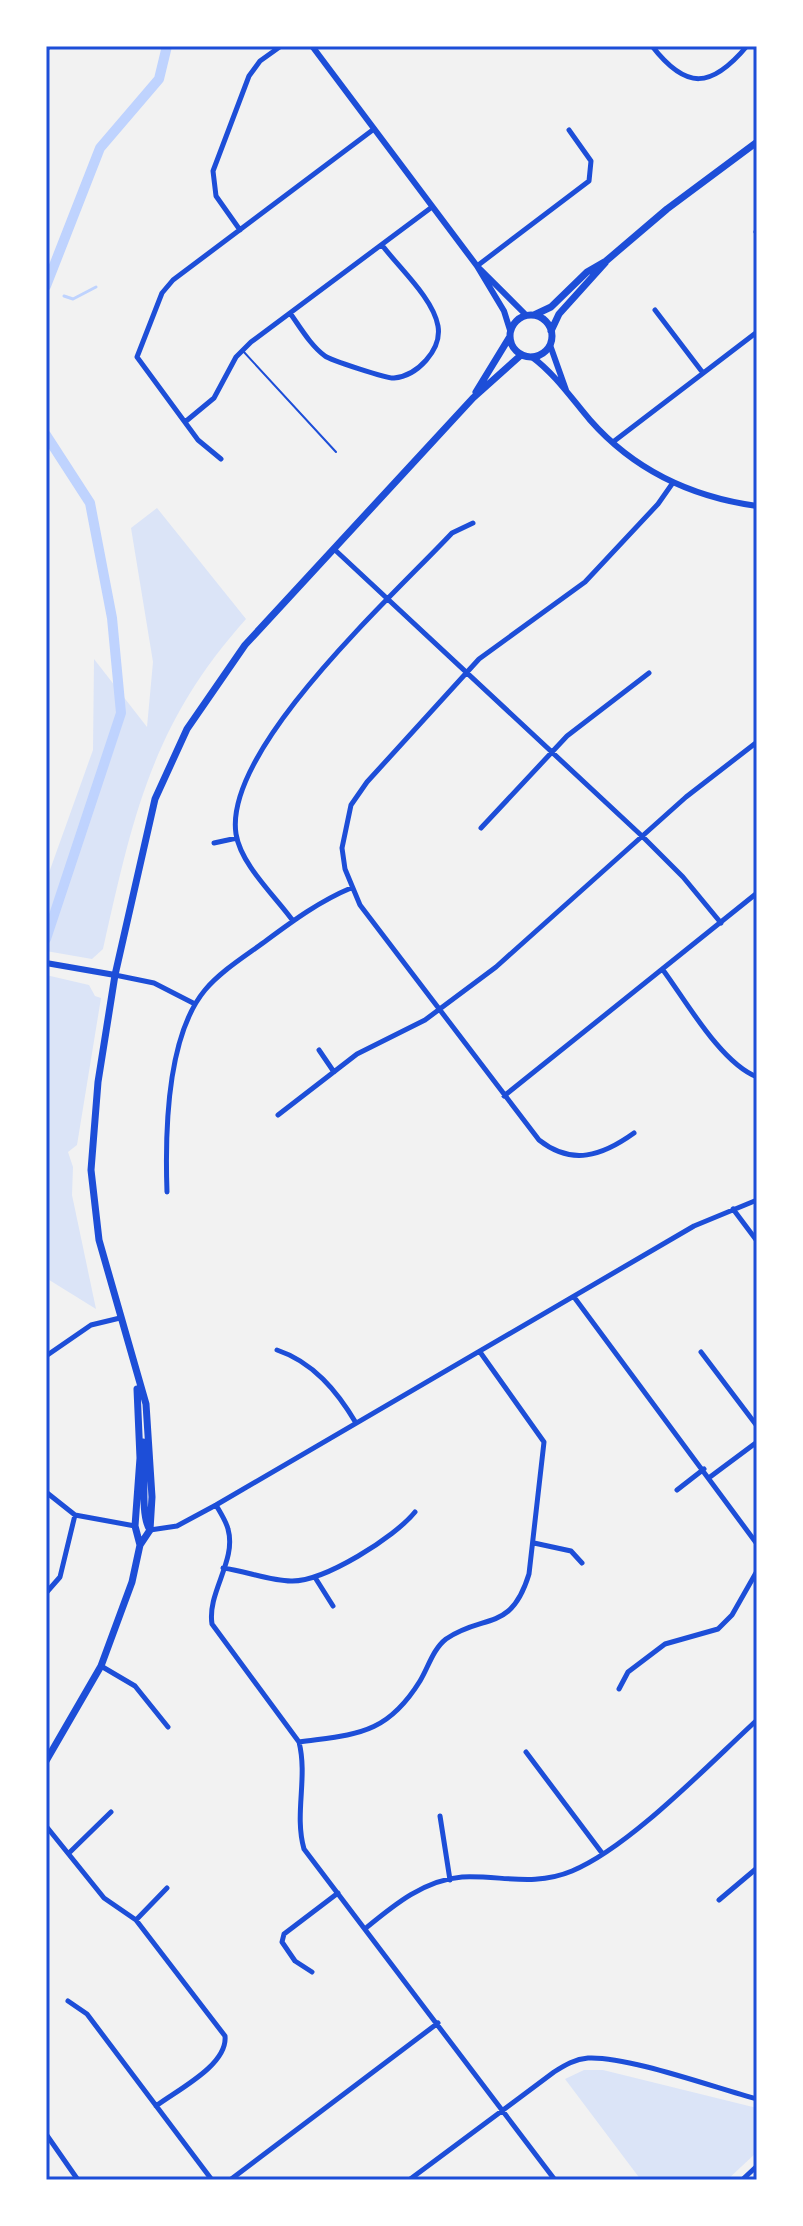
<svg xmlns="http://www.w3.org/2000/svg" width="803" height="2226" font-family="'Space Grotesk',sans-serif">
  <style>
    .green { fill: #dbe4f7 }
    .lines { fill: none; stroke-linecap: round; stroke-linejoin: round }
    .stream { stroke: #bfd3fe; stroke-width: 3 }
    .canal { stroke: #bfd3fe; stroke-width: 10 }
    .service { stroke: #1d4ed8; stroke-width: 2 }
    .minor { stroke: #1d4ed8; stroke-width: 5 }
    .tertiary { stroke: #1d4ed8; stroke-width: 6 }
    .secondary { stroke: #1d4ed8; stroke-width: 7 }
    .neatline { fill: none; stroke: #1d4ed8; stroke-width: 3 }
  </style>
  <rect width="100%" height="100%" fill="#f2f2f2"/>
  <path class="green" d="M157,508l89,111c-94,105 -113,197 -143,330l-11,10 -46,-8v-70l47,-131 1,-91 53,68 6,-65 -22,-134z
    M46,975l43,10 6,11 6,2 -24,147 -9,7 5,15 -1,28 24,114 -50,-31z
    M584,2070h19l154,38v44l-30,28h-86l-76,-101z"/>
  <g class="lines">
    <path class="stream" d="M64,296l9,3 23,-12"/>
    <path class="canal" d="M46,286l54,-138 59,-69 8,-33
      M46,435l44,68 22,115 9,95 -75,226"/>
    <path class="service" d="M243,351l93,101"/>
    <path class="minor" d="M652,46c34,44 59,43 95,0
      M46,49l4,-3
      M240,230l-24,-34 -3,-25 36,-95 11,-15 21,-15
      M756,232l1,2
      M477,266l112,-85 2,-20 -22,-31
      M655,310l48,63
      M290,313c10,14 21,33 35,43 5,4 63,23 69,22 23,-2 48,-28 44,-52 -5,-28 -39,-58 -56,-81
      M185,422l29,-24 22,-41 15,-15 181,-135
      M613,442l144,-110
      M221,459l-23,-19 -61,-83 25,-64 11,-13 201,-151
      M334,549l309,288 40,40 38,46
      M481,828l86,-92 82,-63
      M214,843l23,-5
      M293,921c-18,-25 -52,-56 -57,-87 -13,-85 158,-239 216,-301l21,-10
      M663,970c23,31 58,93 94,107
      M115,975l39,8 41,21
      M319,1050l15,22
      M504,1096l253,-203
      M278,1115l79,-61 68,-34 71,-53 190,-170 71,-55
      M634,1133c-32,23 -62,33 -95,7l-179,-235 -15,-36 -3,-21 9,-43 16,-23 112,-123 106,-77 73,-78 14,-20
      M167,1192c-2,-58 -1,-155 38,-202 17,-20 42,-35 62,-50 27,-20 53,-39 84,-52
      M733,1209l24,32
      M574,1297l183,247
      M277,1350c36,12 60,41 79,73
      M701,1352l56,74
      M46,1356l45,-31 29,-7
      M710,1477l47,-35
      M677,1490l27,-21
      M46,1492l29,23 60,11
      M216,1505c4,7 10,16 12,24 9,32 -21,63 -16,95l87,118c9,36 -5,72 5,107l251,331
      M150,1530l27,-4 39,-21 478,-279 63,-26
      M534,1543l37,8 11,12
      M223,1568c23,3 47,13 68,13 33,1 104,-44 124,-69
      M316,1579l17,27
      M46,1593l14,-16 15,-62
      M101,1666l34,20 33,41
      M619,1689l9,-17 37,-28 53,-15 14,-14 25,-44
      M299,1742c56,-8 87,-6 121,-61 8,-13 13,-32 26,-42 38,-26 65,-6 83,-65l15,-132 -64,-90
      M526,1752l76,101
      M440,1816l10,64
      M46,1826l58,72 32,22 89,116c3,29 -48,54 -69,70
      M69,1853l42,-41
      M719,1900l38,-32
      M136,1920l31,-32
      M366,1928c28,-23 58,-48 96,-51 38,-2 72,10 110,-6 58,-24 137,-107 185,-151
      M312,1972l-17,-11 -13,-19 2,-8 54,-41
      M68,2001l19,13 125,166
      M46,2134l32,46
      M230,2180l208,-157
      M409,2180l145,-108c11,-7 21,-13 34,-14 40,-2 127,30 169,41
      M742,2180l15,-14"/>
    <path class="tertiary" d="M312,46l165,220 27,45 6,19
      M480,269l46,46
      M550,345l16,45
      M532,357c23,17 40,42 58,63 44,50 102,77 167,86
      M46,963l69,12"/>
    <path class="secondary" d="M510 336a21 21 0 1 1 42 0a21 21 0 1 1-42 0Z
      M534,315l17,-8 36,-35 19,-11 61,-52 90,-67
      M551,331l8,-17 46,-51
      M476,392l33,-54
      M137,1389l3,69 -5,68 5,19
      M143,1442c4,22 -4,72 7,88
      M46,1761l55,-95 31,-84 8,-37 10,-15 2,-33 -6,-93 -47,-164 -8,-70 7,-88 17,-107 40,-176 32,-70 58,-84 228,-247 48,-43"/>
  </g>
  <rect width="803" height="2226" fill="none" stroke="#ffffff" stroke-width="96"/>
  <rect x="48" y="48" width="707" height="2130" class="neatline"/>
</svg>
